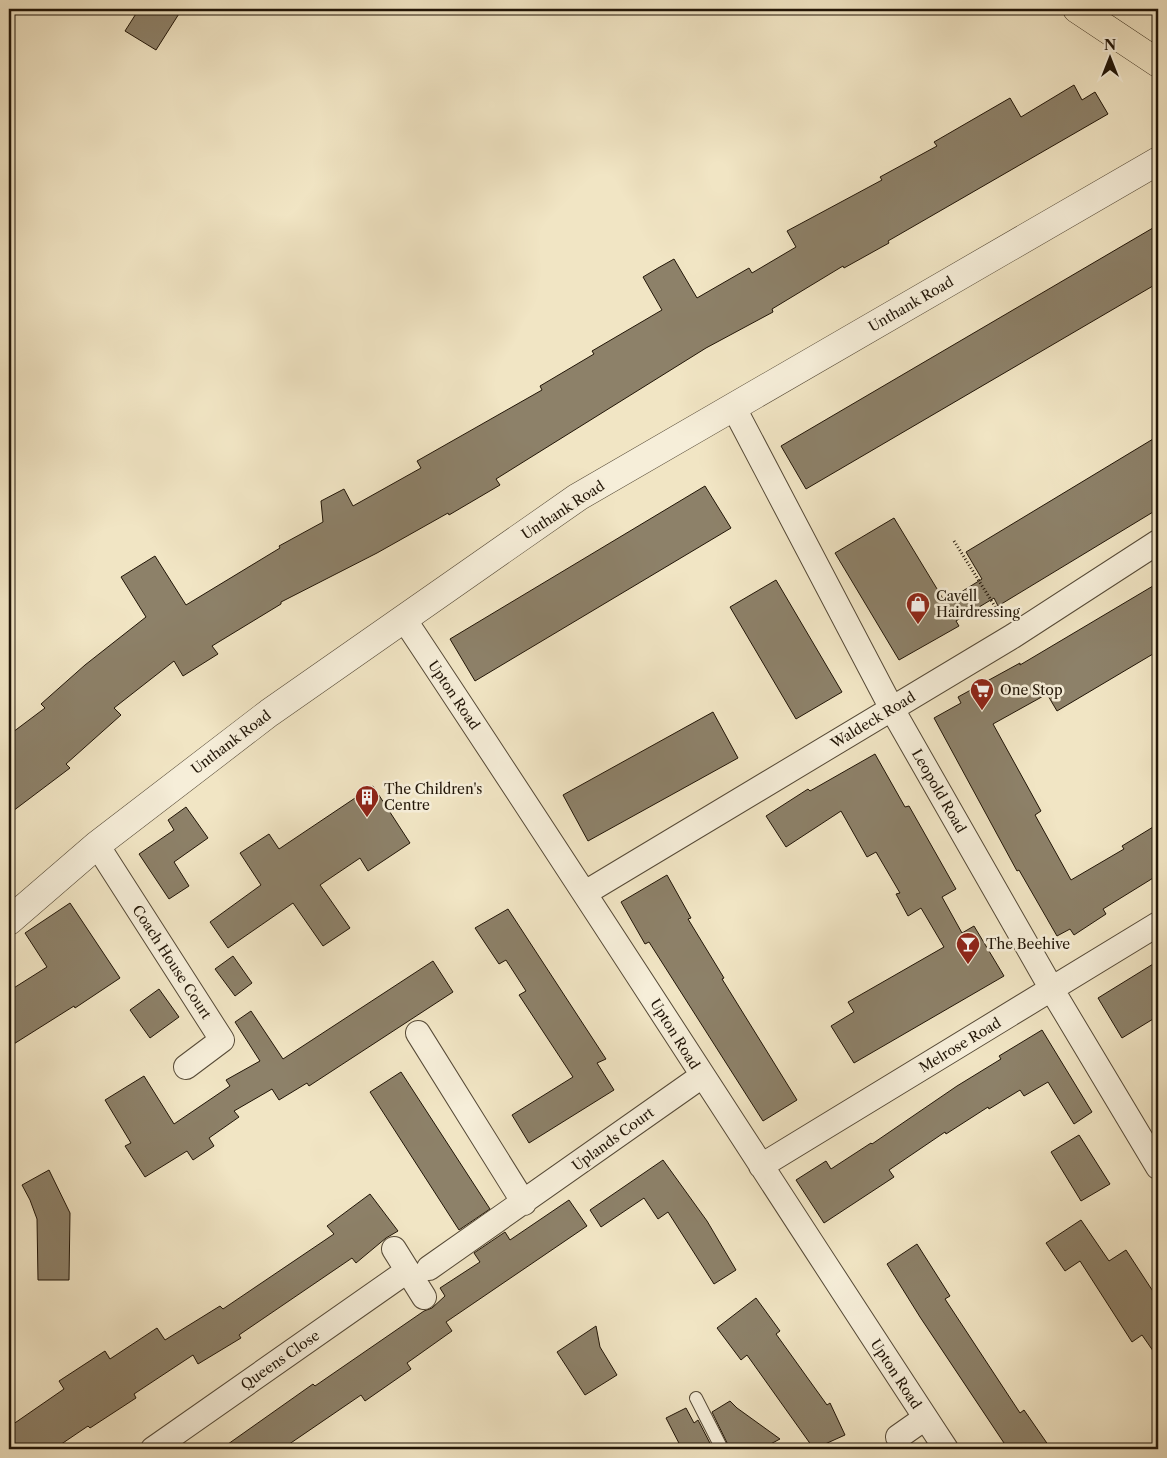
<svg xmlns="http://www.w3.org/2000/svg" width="1167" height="1458" font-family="'Libre Caslon Text',serif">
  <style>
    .building { fill: #8d8169; stroke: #211507 }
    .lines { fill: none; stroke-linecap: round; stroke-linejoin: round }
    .service-casing { stroke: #554936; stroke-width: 14 }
    .minor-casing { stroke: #554936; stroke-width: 26 }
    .tertiary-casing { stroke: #554936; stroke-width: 29 }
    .trunk-casing { stroke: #211507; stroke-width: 29 }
    .path { stroke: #211507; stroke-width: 3; stroke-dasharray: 1 2.5; stroke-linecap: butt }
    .service { stroke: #f6eed9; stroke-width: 12 }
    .minor { stroke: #f6eed9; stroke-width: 24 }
    .tertiary { stroke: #f6eed9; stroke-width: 28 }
    .trunk { stroke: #f1e5c4; stroke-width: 28 }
    .labels { text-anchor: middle; stroke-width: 5; stroke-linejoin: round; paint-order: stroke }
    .street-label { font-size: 14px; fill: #211507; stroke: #f6eed9 }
    .poi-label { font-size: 14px; fill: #211507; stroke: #f6eed9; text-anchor: start }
  </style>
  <rect width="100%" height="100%" fill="#f1e5c4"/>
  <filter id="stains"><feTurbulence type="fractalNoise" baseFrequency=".004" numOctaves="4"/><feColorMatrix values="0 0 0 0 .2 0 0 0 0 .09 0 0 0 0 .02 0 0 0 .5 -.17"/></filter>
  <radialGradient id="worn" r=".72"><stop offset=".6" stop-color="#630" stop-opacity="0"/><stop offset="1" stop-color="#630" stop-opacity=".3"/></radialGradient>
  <path class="building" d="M139,9h43l-26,41 -31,-19z
    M1074,85l8,15 13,-8 13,22 -220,127 1,2 -45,25 -1,-2 -71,43 1,3 -67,36 -210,131 4,6 -51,30 -1,-2 -71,40 -96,49v2l-69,42 6,8 -35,22 -9,-15 -60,47 7,7 -55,49 4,4 -61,46v-79l36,-27 -4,-4 44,-39 61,-48 -25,-40 34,-21 31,49 94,-57 -1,-2 44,-24 -2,-21 23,-12 9,17 68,-38 -4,-7 125,-71 -2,-4 54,-32 -2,-3 70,-41 -19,-33 15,-9 16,-9 23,39 52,-30 3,5 44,-26 -9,-16 95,-51 -2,-3 57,-31 -3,-4 76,-44 11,19z
    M1158,225v58l-352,206 -25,-43z
    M1158,436v73l-160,97 -4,-8 -38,23 3,5 -60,34 -64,-107 59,-35 51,84 37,-23 -16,-27z
    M705,486l26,42 -256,153 -25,-42z
    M776,580l66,112 -46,27 -66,-112z
    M1158,583v68l-101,60 -10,-17 -54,30 48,87 -6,4 36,65 53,-31 -2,-3 36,-22v51l-55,34 3,5 -32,21 -4,-6 -13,7 -38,-66 -2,1 -83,-153 27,-15 -3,-6 62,-34v2z
    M713,712l25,46 -150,83 -25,-46z
    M875,754l30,53 4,-1 47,83 -14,8 20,36 12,-7 30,50 -150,87 -23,-37 23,-14 -6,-10 96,-55 -23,-39 -13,8 -12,-22 4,-1 -24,-41 -9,5 -26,-46 -55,36 -20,-31 42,-27 2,2z
    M373,786l37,57 -42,28 -8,-13 -40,27 30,43 -27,18 -30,-43 -65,45 -18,-26 51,-37 -21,-32 29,-19 10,15z
    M186,807l22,31 -34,24 15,24 -20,13 -30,-45 35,-24 -6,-10z
    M667,875l24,43 -3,1 36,59 -2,1 75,121 -34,21 -114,-179 -4,2 -24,-42z
    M70,903l50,75 -45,30 -1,-2 -65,41v-56l38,-24 -22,-34z
    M508,909l98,150 -9,4 17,27 -85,53 -17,-28 61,-38 -54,-82 7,-4 -20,-31 -7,4 -24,-36z
    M233,956l19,27 -17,13 -20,-27z
    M433,961l20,31 -144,94 -2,-3 -28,17 -7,-11 -38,22 5,6 -30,21 5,8 -21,14 -6,-9 -42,26 -20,-31 6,-3 -26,-43 39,-24 30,48 56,-38 -4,-6 34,-19 -25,-39 16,-11 32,48z
    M1158,961v55l-36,22 -24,-40z
    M159,989l20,28 -29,21 -20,-28z
    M1042,1030l50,82 -18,12 -26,-42 -24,14 -4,-6 -31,19 -1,-2 -42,27 -1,-2 -56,38 5,7 -70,46 -28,-43 30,-19 5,8 40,-26 1,1 85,-58 44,-27 -2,-3z
    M401,1072l89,137 -31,21 -89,-138z
    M1079,1135l31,49 -29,17 -30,-49z
    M663,1160l44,61 29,49 -22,14 -46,-72 -10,7 -14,-21 -43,29 -11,-17z
    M49,1170l21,43 -1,67h-31l-1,-61 -7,-19 -8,-15z
    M370,1194l28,37 -12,7 -30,25 -4,-5 -113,77 2,3 -43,26 -5,-9 -59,39 2,4 -46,30 -2,-2 -34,23h-45v-22l55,-38 -5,-8 46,-30 5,8 47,-31 8,12 55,-34 3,3 111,-75 -7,-8z
    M569,1200l18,26 -141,96 6,9 -45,32 4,6 -46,32 -4,-6 -79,54h-61l92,-65 2,2 109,-75 8,-3 13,-12 -5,-8 40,-26 -6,-9 31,-21 5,8z
    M1081,1220l28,41 17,-11 32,49v59l-16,-23 -10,7 -52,-81 -15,10 -19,-28z
    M917,1244l33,52 -5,3 75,114 4,-3 27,39h-43l-88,-132 -33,-53z
    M756,1298l24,33 -4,3 51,71 3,-2 15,32 -31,14 -67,-94 -6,5 -24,-32z
    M596,1326l4,21 17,28 -32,20 -28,-43z
    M730,1401l7,7 43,31 -19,10h-31l-18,-37z
    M686,1408l8,15 4,-3 15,29h-31l-16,-31z"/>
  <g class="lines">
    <g class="service-casing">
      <path id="service" d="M696,1398l26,51"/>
    </g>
    <g class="minor-casing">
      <path id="minor" d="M734,408l158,301 166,291 100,167
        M404,619c183,275 361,554 542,830
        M97,845l125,195 -36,27
        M585,893l428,-257 145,-94
        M418,1033l106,170
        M761,1166l397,-242
        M394,1249l30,48
        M429,1268l273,-192
        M898,1437l27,-19
        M153,1449l254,-178"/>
    </g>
    <g class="tertiary-casing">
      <path id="tertiary" d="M9,921l88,-76 172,-132 309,-216 580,-336"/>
    </g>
    <g class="trunk-casing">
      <path id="trunk" d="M1077,9l81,54"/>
    </g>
    <path class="path" d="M954,541l47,75"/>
    <use href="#service" class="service"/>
    <use href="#minor" class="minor"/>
    <use href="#tertiary" class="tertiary"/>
    <use href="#trunk" class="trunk"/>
  </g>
  <defs>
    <g id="shop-pin" transform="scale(1.25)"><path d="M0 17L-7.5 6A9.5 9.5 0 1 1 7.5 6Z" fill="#8f2418" stroke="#f6eed9"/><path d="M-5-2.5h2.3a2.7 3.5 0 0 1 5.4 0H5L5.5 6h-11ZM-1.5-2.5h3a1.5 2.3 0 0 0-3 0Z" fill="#fff"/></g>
    <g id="supermarket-pin" transform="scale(1.25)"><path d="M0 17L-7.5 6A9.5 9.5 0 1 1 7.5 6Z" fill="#8f2418" stroke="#f6eed9"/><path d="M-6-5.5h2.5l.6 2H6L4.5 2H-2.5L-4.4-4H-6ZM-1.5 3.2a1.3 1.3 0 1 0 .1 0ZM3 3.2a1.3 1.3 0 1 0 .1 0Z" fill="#fff"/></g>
    <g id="building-pin" transform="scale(1.25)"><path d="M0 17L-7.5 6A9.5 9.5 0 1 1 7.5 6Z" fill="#8f2418" stroke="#f6eed9"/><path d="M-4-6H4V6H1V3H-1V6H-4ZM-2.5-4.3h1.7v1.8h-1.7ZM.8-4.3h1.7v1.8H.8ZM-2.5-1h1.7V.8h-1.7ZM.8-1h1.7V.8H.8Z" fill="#fff"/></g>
    <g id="bar-pin" transform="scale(1.25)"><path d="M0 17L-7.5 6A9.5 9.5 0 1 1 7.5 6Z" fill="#8f2418" stroke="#f6eed9"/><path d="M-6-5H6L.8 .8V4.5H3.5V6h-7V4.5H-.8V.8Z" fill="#fff"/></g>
  </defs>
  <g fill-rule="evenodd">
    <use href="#shop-pin" x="918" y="604"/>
    <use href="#supermarket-pin" x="982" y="690"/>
    <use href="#building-pin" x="367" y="797"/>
    <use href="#bar-pin" x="968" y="944"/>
  </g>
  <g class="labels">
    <g class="street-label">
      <text transform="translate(911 304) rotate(-30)" y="5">Unthank Road</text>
      <text transform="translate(563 510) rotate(-33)" y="5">Unthank Road</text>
      <text transform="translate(454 695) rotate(56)" y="5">Upton Road</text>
      <text transform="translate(873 720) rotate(-31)" y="5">Waldeck Road</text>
      <text transform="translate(231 742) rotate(-37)" y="5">Unthank Road</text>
      <text transform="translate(939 791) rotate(60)" y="5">Leopold Road</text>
      <text transform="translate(172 962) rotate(57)" y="5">Coach House Court</text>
      <text transform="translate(675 1034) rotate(58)" y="5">Upton Road</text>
      <text transform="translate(960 1045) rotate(-31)" y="5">Melrose Road</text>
      <text transform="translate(613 1139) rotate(-36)" y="5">Uplands Court</text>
      <text transform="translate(280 1360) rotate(-35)" y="5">Queens Close</text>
      <text transform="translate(896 1374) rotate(57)" y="5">Upton Road</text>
    </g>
    <g class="poi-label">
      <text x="936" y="601">Cavell<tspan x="936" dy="16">Hairdressing</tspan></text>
      <text x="1000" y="695">One Stop</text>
      <text x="384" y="794">The Children's<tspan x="384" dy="16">Centre</tspan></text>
      <text x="986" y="949">The Beehive</text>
    </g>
  </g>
  <rect width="1167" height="1458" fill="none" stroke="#f1e5c4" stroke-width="30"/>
  <rect x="10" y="10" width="1147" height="1438" fill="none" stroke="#211507" stroke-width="2.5"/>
  <rect x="15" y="15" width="1137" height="1428" fill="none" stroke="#211507"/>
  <g transform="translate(1110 58)" stroke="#f6eed9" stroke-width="4" paint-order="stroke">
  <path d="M0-4L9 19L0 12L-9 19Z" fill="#211507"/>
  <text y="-8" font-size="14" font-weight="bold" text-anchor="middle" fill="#211507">N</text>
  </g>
  <rect width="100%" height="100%" filter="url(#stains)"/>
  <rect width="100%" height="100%" fill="url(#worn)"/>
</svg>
